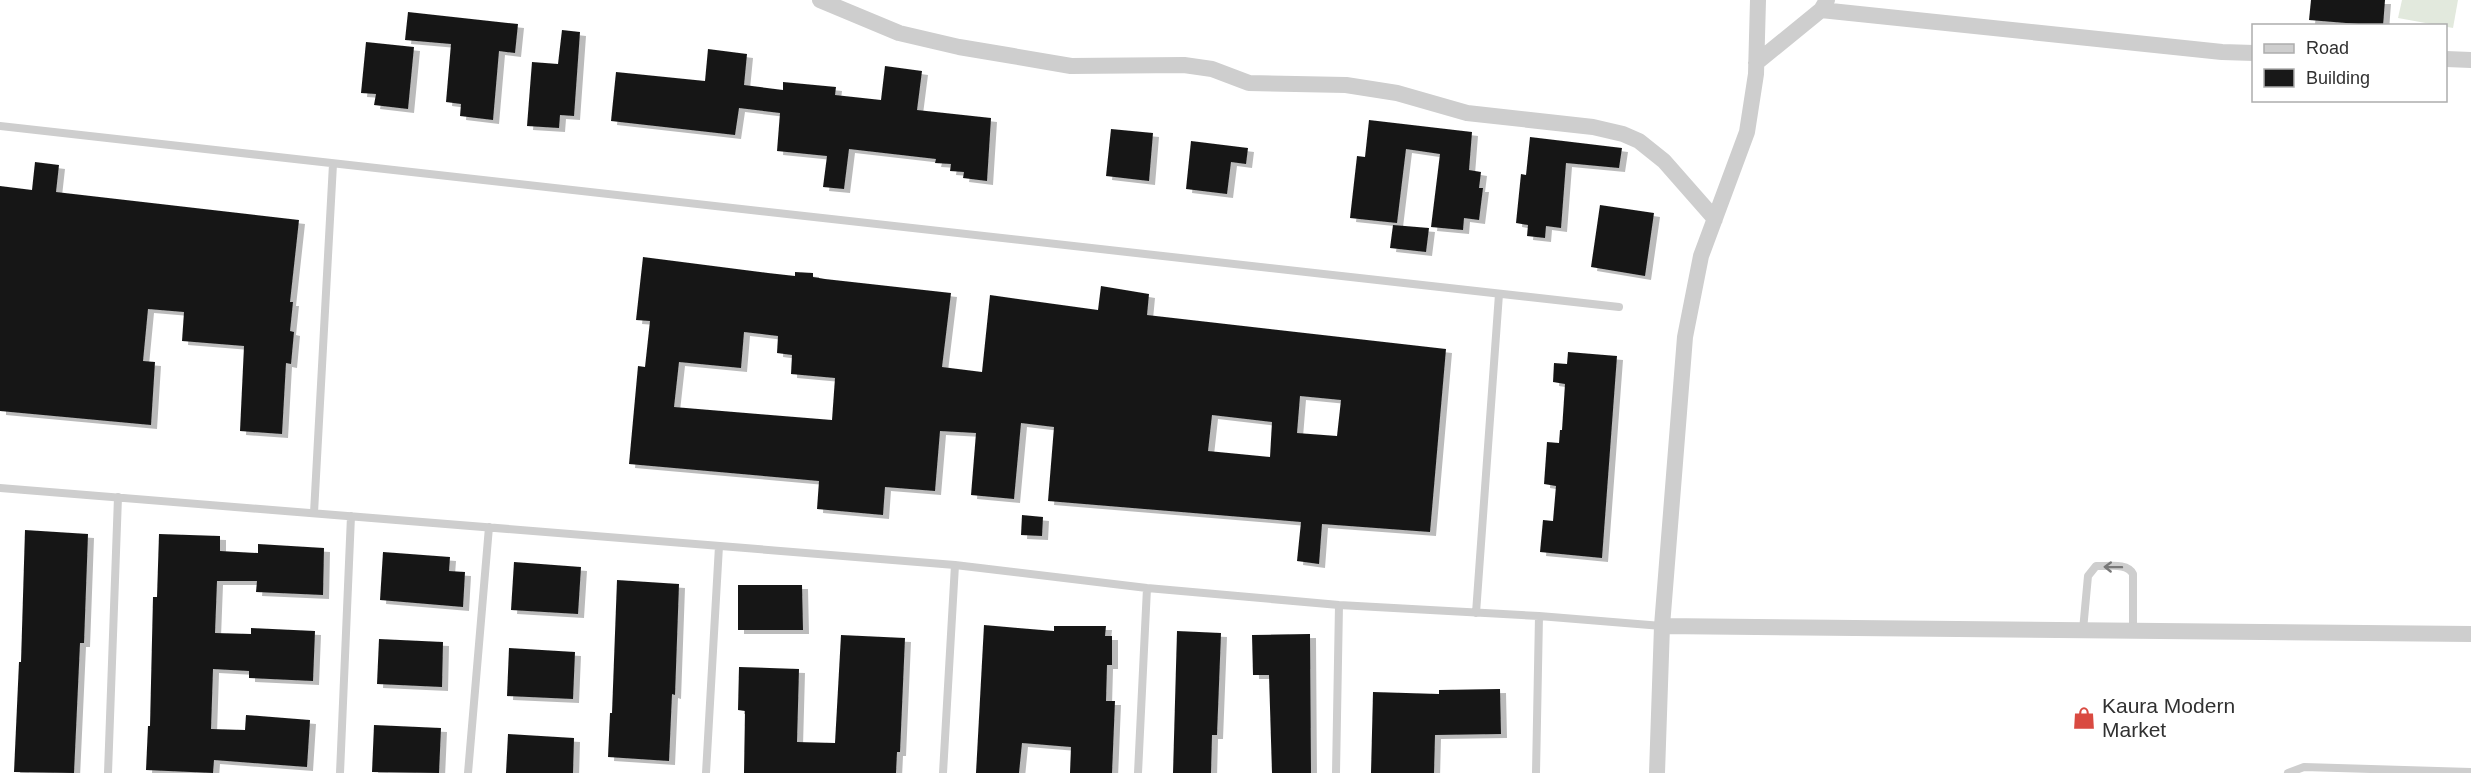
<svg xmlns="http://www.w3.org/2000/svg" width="2471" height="773" font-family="Arial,sans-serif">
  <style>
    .green { fill: #e2e9dd }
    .building { fill: #181818; fill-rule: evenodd; filter: url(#shadow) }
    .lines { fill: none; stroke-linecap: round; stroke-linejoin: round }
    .service { stroke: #cecece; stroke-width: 8 }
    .minor { stroke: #cecece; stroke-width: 16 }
    .oneway { stroke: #787878 }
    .labels { text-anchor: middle; stroke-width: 6; stroke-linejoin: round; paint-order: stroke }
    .poi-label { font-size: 21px; fill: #313131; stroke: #fff; text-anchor: start }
  </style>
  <defs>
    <filter id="shadow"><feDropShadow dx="6" dy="4" stdDeviation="0" flood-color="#0004"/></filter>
  </defs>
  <rect width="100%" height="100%" fill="#fff"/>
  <path class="green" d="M2402,0h56l-5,28 -55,-10z"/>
  <path class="building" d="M2311,0h74l-2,26 -74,-6z
    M408,12l110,12 -3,29 -16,-2 -6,69 -33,-4 1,-12 -15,-2 5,-58 -46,-4z
    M562,30l18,2 -6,84 -14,-1 -1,13 -32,-2 5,-64 26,2z
    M366,42l48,5 -6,62 -34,-4 2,-11 -15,-1z
    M708,49l39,5 -3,31 39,5v-8l53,5 -1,8 46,5 4,-34 37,5 -5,39 74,8 -4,63 -24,-3 1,-6 -14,-1 1,-7 -16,-1 1,-4 -87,-10 -5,40 -21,-2 4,-31 -50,-5 3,-38 -41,-5 -4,27 -124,-14 5,-49 89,9z
    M1369,120l103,12 -3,38 12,2 -2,16h4l-4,32 -15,-2 -1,12 -32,-3 9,-73 -34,-5 -9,74 -47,-5 7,-62 8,1z
    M1111,129l42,4 -4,48 -43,-5z
    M1530,137l92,11 -3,20 -53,-5 -5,65 -15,-2 -1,12 -18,-2 1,-11 -12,-2 5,-49 5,1z
    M1191,141l57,7 -2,16 -15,-2 -4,32 -41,-5z
    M35,162l24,3 -3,27 243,28 -9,82h3l-3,29 4,1 -3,32 -5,-1 -4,71 -42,-3 4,-85 -62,-5 2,-29 -36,-3 -5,52 12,1 -4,63 -151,-14v-225l32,4z
    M1600,205l54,8 -9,63 -54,-9z
    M1393,225l36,3 -3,24 -36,-4z
    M643,257l125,16 27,3v-4l18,1v4l12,2 126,14 -9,74 40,5 8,-77 108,15 3,-24 48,8 -2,21 299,34 -16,183 -108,-8 -3,40 -22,-3 4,-39 -253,-21 6,-74 -33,-4 -7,76 -43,-4 5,-62 -36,-2 -5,60 -50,-4 -2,28 -66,-6 2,-28 -190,-17 9,-98 7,1 5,-46 -14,-1zM744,332l34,4 -1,17 15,2 -1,19 44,4 -3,42 -158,-13 5,-45 62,6zM1300,396l41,4 -4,36 -40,-3zM1212,415l60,7 -2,35 -62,-6z
    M1568,352l49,4 -15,202 -62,-6 3,-32 10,1 3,-35 -12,-2 3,-42 12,1 1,-13h2l3,-46 -12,-2 1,-19 13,1z
    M1022,515l21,2 -1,19 -21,-1z
    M25,530l63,4 -4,109h-4l-6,130 -60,-1 5,-110h2z
    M159,534l61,2v15l38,2v-9l66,4 -1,47 -67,-3 1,-11h-40l-2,52 36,1v-6l64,3 -2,50 -64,-3v-7l-36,-2 -2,60 34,1 1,-15 64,5 -3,47 -93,-7 -1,13 -67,-3 2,-44h2l3,-129h4z
    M383,552l67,5 -1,14 16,1 -2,35 -83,-7z
    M514,562l67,5 -3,47 -67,-4z
    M617,580l62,4 -4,111 -3,-1 -3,67 -61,-4 2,-44h2z
    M738,585h64l1,45h-65z
    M984,625l70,6v-5h52l-1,10h7v29h-5l-1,36h9l-3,72h-42l1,-26 -49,-4 -3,30h-43z
    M1177,631l44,2 -4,102h-5l-1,38h-38z
    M1310,634l1,139h-39l-3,-98h-16l-1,-40z
    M841,635l64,3 -5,114h-3l-1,21h-152l1,-62 -7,-1 1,-43 60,2 -2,73 38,1z
    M379,639l64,3 -1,45 -65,-3z
    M509,648l66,4 -2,47 -66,-3z
    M1500,689l1,45 -66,1 -1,38h-63l2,-81 66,2v-4z
    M374,725l67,3 -2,45 -67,-1z
    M508,734l66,4 -1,35h-67z"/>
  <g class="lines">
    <path class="service" d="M0,126l1619,181
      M0,488l955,77 192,23 192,17 200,11 123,10
      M314,513l19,-349
      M1476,613l23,-319
      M2083,630l5,-54 8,-10c11,1 31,-4 37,8v57
      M108,773l10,-276
      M340,773l11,-257
      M468,773l21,-246
      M706,773l13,-227
      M943,773l12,-208
      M1138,773l9,-185
      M1336,773l3,-168
      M1536,773l3,-157
      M2288,773l16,-6 167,5"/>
    <path class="minor" d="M820,0l79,33 60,14 54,9 58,10 113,-1 28,4 37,14 97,2 51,8 70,20 126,14 30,7 16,7 25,20 51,58
      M1821,10l401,42 32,1
      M2446,59l25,1
      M1756,63l65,-53 6,-10
      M1662,626l809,8
      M1657,773l5,-147 23,-289 16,-81 46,-124 9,-58 2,-74"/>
  </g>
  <defs><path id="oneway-shaft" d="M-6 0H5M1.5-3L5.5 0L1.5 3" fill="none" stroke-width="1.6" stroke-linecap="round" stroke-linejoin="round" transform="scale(1.5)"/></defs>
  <use class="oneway" href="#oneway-shaft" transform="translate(2113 567) rotate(-179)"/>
  <defs>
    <g id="shop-bare" transform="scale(1.8)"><path d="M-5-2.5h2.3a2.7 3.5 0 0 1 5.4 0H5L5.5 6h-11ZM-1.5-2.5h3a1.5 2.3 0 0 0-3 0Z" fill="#d94a41" stroke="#fff" stroke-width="2.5" paint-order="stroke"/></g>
  </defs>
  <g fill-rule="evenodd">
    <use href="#shop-bare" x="2084" y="718"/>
  </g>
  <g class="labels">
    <g class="poi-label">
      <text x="2102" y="713">Kaura Modern<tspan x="2102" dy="24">Market</tspan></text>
    </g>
  </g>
  <rect x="2252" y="24" width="195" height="78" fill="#ffffff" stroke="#adadad" stroke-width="1.5"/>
  <rect x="2264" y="44" width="30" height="9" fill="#cecece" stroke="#adadad" stroke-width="1.5"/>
  <text x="2306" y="54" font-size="18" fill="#313131">Road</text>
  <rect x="2264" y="69" width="30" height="18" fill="#181818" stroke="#adadad" stroke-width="1.5"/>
  <text x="2306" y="84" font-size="18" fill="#313131">Building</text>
</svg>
